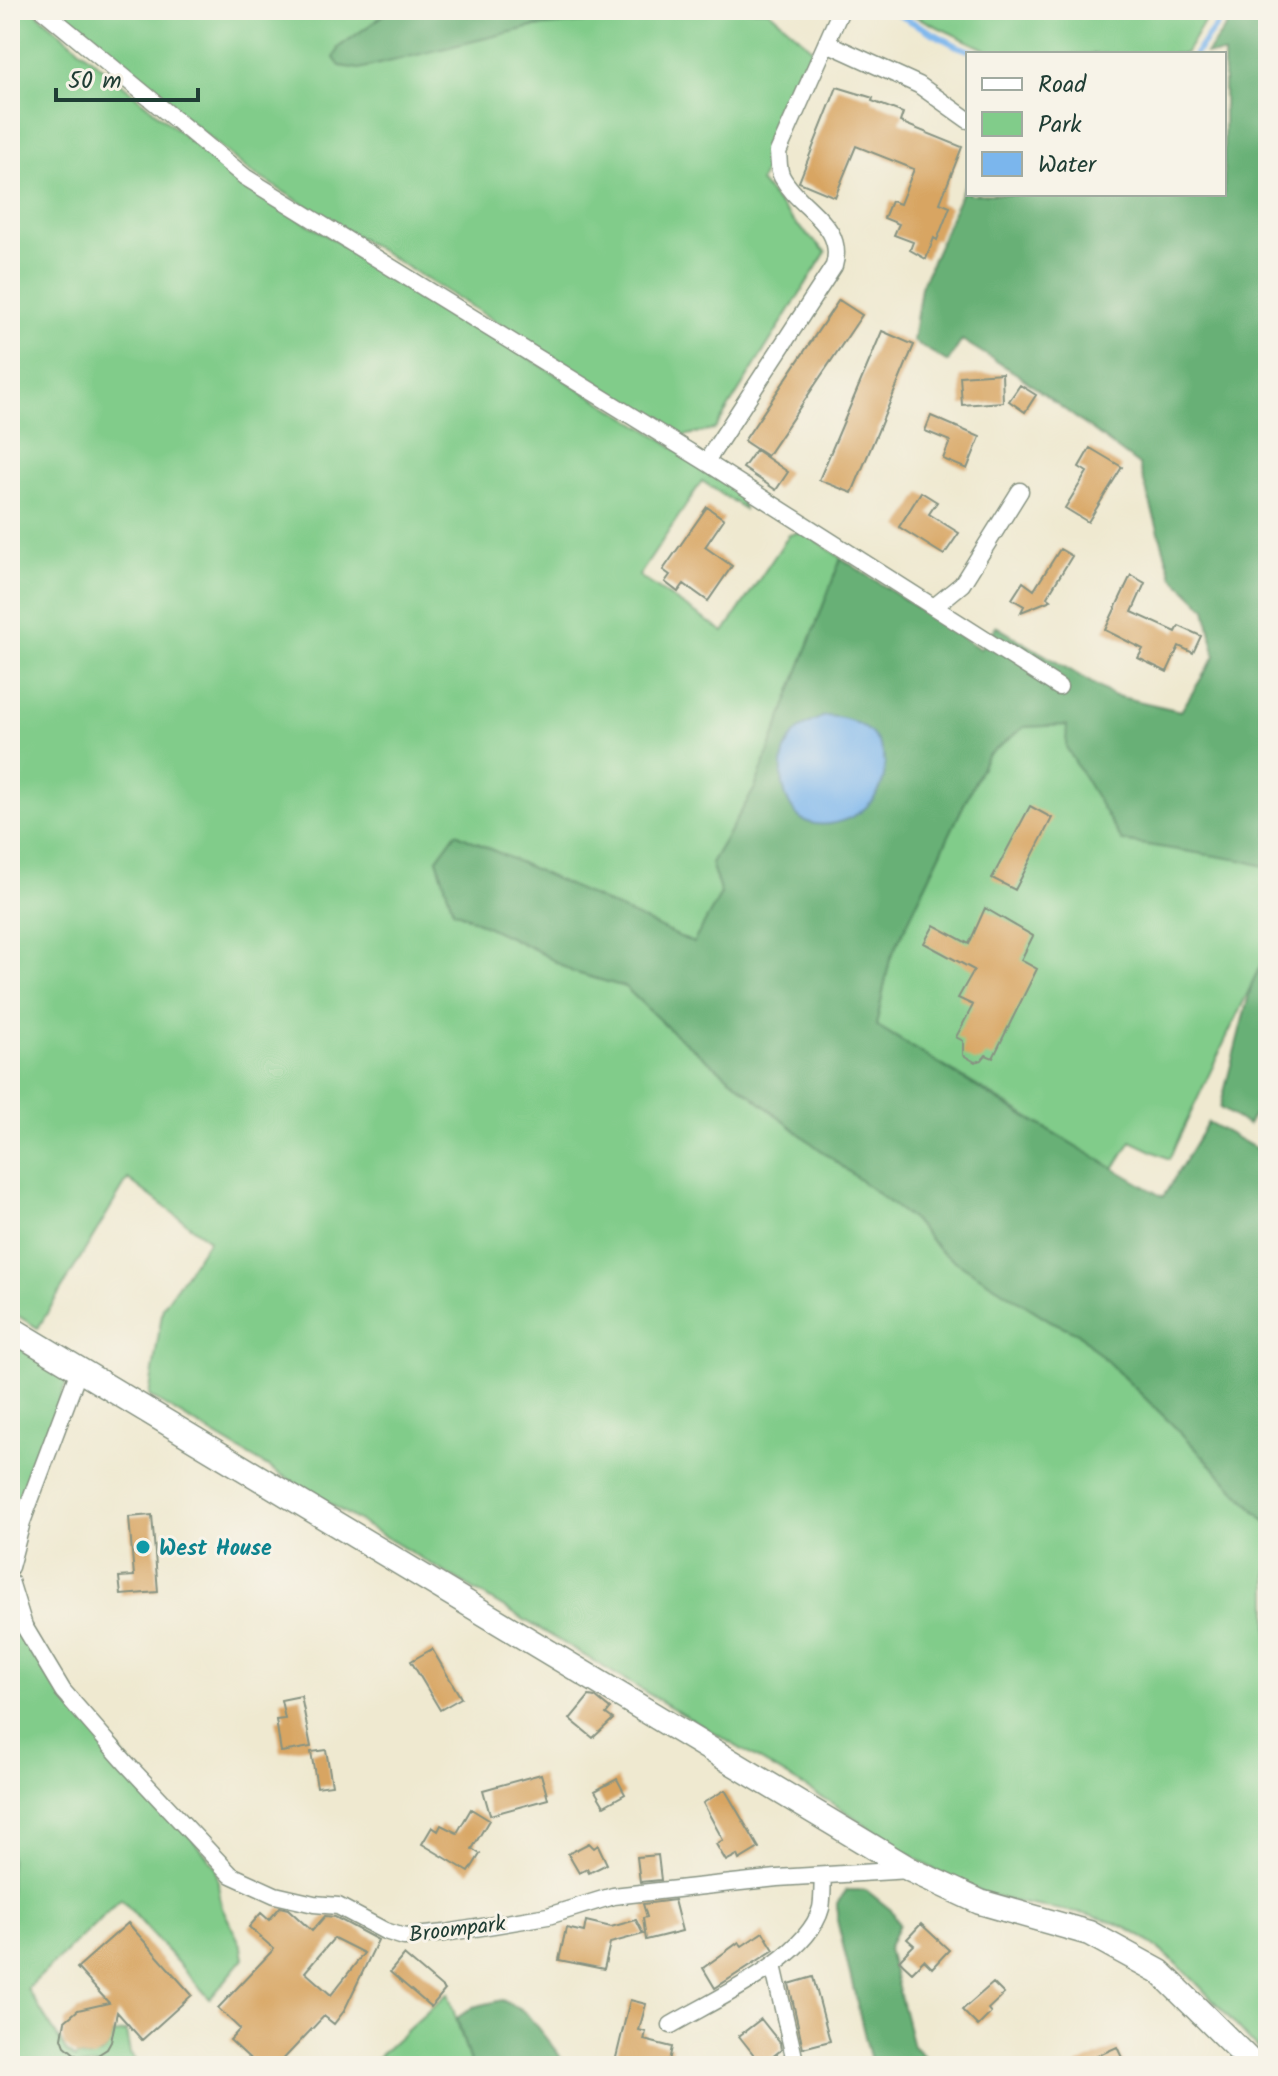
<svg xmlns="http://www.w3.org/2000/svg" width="1278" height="2076" font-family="Kalam,sans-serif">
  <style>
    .green { fill: #81cc8a; stroke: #50845f; stroke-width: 2 }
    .forest { fill: #68b076; stroke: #447655; stroke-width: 2 }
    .water { fill: #7bb6ed; stroke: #4d7a90; stroke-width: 2 }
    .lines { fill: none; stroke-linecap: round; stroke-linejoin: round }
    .stream { stroke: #7bb6ed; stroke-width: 6 }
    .building { fill: #d8a562; fill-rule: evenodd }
    .street-casing { stroke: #879382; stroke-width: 19 }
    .secondary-casing { stroke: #879382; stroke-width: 27 }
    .street { stroke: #fff; stroke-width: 16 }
    .secondary { stroke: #fff; stroke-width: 24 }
    .culture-dot { fill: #0f9aa8; stroke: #f7f3e8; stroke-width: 3 }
    .labels { text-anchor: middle; stroke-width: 6; stroke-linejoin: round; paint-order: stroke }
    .culture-label { font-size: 22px; font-weight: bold; fill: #0d838f; stroke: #f7f3e8; text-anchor: start }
    .street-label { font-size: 22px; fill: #1f3d34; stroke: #f7f3e8 }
  </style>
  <rect width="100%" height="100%" fill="#f7f3e8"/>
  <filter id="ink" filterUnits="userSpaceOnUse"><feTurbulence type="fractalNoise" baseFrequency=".0125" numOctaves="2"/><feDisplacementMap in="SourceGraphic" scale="16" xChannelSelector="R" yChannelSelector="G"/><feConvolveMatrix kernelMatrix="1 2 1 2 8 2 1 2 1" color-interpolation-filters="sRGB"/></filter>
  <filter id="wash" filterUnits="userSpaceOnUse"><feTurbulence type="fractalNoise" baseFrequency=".006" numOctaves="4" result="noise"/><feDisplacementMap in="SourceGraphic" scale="32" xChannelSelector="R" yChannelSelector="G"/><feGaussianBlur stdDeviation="1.8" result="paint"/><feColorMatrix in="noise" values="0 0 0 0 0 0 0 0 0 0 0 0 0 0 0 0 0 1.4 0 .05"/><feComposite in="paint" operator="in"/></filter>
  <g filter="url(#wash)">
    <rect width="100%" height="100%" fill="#efe9d0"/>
    <path class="green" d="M10,10h23l209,174 417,253 83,58 2,14 -42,-28 -63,95 85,56 65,-97 14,-4 38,27 -86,230 -44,75 10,31 -28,50 -237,-111 -19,26 16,51 81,39 39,23 52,15 44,42 136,109 110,84 26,30 110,69 27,12 98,95 92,96v536c-42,-43 -85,-101 -138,-130 -39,-21 -89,-20 -131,-32 -56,-16 -106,-55 -154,-87l-696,-415 14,-89 46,-67 -81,-61 -90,149 -28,-17z
      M57,10h334l-52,37 246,-25 12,-12h171l45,39 -53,133 36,42 30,28 -111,177 -32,7 -435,-266z
      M902,10h320l-17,10 -20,34h-190z
      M1067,725l175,135 26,7v83l-99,209 -38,-18 -17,28 -238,-144 14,-66 97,-203 37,-29z
      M10,1342l58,37 -58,149z
      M10,1603l6,24 200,240 5,38 21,42 2,11 -34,41 -89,-100 -94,90 40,63 8,7 2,-3c19,5 32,-3 36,-22l13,-2 4,22 12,12h-132z
      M448,1993l23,73h-103z"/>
    <path class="forest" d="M391,10h206l-12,12 -49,4 -177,43 -19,-3 -6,-8 5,-11z
      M1239,10h29v857l-27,-7 -119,-19 -56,-94 1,-22 -43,2 -37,29 -97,203 -14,66 126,78 161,94 45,-75 60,33v369l-92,-96 -98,-95 -27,-12 -110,-69 -26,-30 -110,-84 -136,-109 -44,-42 -52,-15 -39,-23 -81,-39 -16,-51 19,-26 237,110 28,-49 -10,-31 44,-75 86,-230 139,91 16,-23 116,69 69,16 34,-55 -9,-48 -34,-32 -33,-111 -122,-91 -55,-34 -14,22 -35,-21 8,-54 47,-110v17h256v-140h-18z
      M1268,950v137l-20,38 -28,-17 32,-125z
      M847,1890h19l25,20 8,14 -11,25 25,97 22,20h-63l-35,-146v-17z
      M502,2000l23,12 43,54h-97l-14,-48 16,-11z"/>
    <path class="water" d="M825,716c77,2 79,90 10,107 -13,3 -30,2 -39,-9 -17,-21 -20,-58 -2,-79 8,-10 19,-14 31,-19z"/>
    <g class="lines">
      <path class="stream" d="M890,10l67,36 22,8
        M1195,54l33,-44"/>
    </g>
    <g id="blocks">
      <path class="building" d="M837,87l36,11 -1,3 31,12 -3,9 62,25 -22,56 10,4 -13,33 -3,-2 -8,21 -16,-9 3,-8 -19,-7 5,-11 -15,-6 7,-17 9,3 14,-35 -58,-23 -21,51 -36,-15z
        M839,300l23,15 -95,141 -23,-15z
        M882,331l32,14 -62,148 -33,-13z
        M1002,373l1,29 -41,3 -2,-29z
        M1020,385l16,10 -11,17 -16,-11z
        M931,416l49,21 -13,32 -24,-10 7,-18 -25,-10z
        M1090,448l32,19 -34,55 -23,-14 22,-36 -8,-5z
        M756,450l32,22 -12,18 -33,-22z
        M921,492l16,10 -8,12 30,19 -15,22 -45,-28z
        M707,507l17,12 -19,28 27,19 -24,35 -24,-17 -6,8 -13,-10 5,-7 -7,-5z
        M1060,549l12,7 -25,41 4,3 -30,12 3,-6 -12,-7 11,-17 11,8z
        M1131,575l14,8 -13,29 44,20 3,-6 22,10 -8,17 -14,-7 -12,26 -29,-14 5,-9 -38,-19z
        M1030,806l22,12 -37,72 -23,-12z
        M985,908l48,28 -12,24 16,9 -44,89 -7,-3 -4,5 -7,2 -12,-7v-14l-7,-4 17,-32 -15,-7 16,-28 -50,-27 10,-18 35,19z
        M152,1515l6,77 -37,3 -2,-18 15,-1 -5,-59z
        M432,1649l29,49 -21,12 -29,-49z
        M301,1696l10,51 -30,5 -5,-32 9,-1 -4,-19z
        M589,1696l6,1 15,12 -4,5 7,5 -20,19 -23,-19z
        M326,1750l6,35 -15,2 -6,-35z
        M541,1774l7,25 -58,16 -7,-25z
        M617,1779l8,15 -21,12 -9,-15z
        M725,1790l34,58 -20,12 -2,-5 -11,6 -10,-17 7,-4 -20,-37z
        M471,1809l18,11 -17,29 8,5 -11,18 -47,-28 10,-17 6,4 3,-6 16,8z
        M589,1843l5,5 4,-3 9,19 -18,9 -2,-4 -8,4 -11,-19z
        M658,1855l3,25 -21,2 -3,-25z
        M674,1900l8,31 -36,9 -3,-22 4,-1 -4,-13z
        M280,1907l8,2 24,22 13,-15 10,1 43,23 -34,71 -10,13 -10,-8 -47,50h-19l-28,-26 10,-11 -22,-21 56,-59 -25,-22 12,-14 8,7zM334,1938l30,15 -33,42 -26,-23z
        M636,1920l7,14 -33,9 -6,26 -45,-9 7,-32 18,4 2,-11 25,6z
        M128,1923l64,72 -50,45 -25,-28 -6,30 -4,7 -14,9 -16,-2 -12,-10 -3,-8 3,-17 13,-11 31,-7 -32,-35z
        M921,1924l28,26 -17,18 -8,-8 -12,12 -13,-12 15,-15 -7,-6z
        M763,1932l11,18 -59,38 -12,-20 36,-26 3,4z
        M404,1955l41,35 -14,17 -41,-35z
        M813,1977l17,64 -27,7 -14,-64z
        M993,1983l11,11 -16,15 3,4 -13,13 -16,-16z
        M630,2000l16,4 -7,26 7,2 -2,8 28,7 -4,19h-54z
        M761,2019l19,24 1,7 -19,15 -23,-29z
        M1117,2047l9,19h-51z"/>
    </g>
  </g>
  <g filter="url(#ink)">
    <use href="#blocks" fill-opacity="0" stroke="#879382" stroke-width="2"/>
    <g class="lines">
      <g class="street-casing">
        <path id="street" d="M43,10l202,167 461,285 353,225
          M827,43l92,42 49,35
          M706,462l128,-196c12,-42 -34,-56 -52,-89 -4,-7 -3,-17 -4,-25l63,-142
          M934,607l28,-23 58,-93
          M10,1567l12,-45 57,-152
          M10,1581l14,45 39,65 63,72 105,112 44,20 39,9 24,2 47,25 19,6 41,-4 103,-17 65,-20 164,-18 133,-8
          M773,1965l22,96
          M671,2025c43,-25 137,-67 150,-117 2,-10 1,-21 2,-31"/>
      </g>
      <g class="secondary-casing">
        <path id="secondary" d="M10,1328l901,542 69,32 109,31 71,39 95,94"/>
      </g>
      <use href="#street" class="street"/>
      <use href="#secondary" class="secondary"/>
    </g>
  </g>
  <circle class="culture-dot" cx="143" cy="1547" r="8"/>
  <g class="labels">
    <g class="culture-label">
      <text x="159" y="1555">West House</text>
    </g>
    <g class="street-label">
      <text transform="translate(457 1928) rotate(-7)" y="8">Broompark</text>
    </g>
  </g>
  <rect width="1278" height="2076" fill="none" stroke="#f7f3e8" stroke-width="40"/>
  <rect x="966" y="52" width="260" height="144" fill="#f7f3e8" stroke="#a1aaa0" stroke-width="2"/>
  <rect x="982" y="78" width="40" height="12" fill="#ffffff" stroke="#a1aaa0" stroke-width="2"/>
  <text x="1038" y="92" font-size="24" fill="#1f3d34">Road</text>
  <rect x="982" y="112" width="40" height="24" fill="#81cc8a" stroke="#a1aaa0" stroke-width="2"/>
  <text x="1038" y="132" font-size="24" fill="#1f3d34">Park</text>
  <rect x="982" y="152" width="40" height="24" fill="#7bb6ed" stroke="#a1aaa0" stroke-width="2"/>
  <text x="1038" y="172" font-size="24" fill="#1f3d34">Water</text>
  <path d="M56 88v12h142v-12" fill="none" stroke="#1f3d34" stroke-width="4"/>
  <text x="68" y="88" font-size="24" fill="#1f3d34" stroke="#f7f3e8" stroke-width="6" paint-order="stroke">50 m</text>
</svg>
